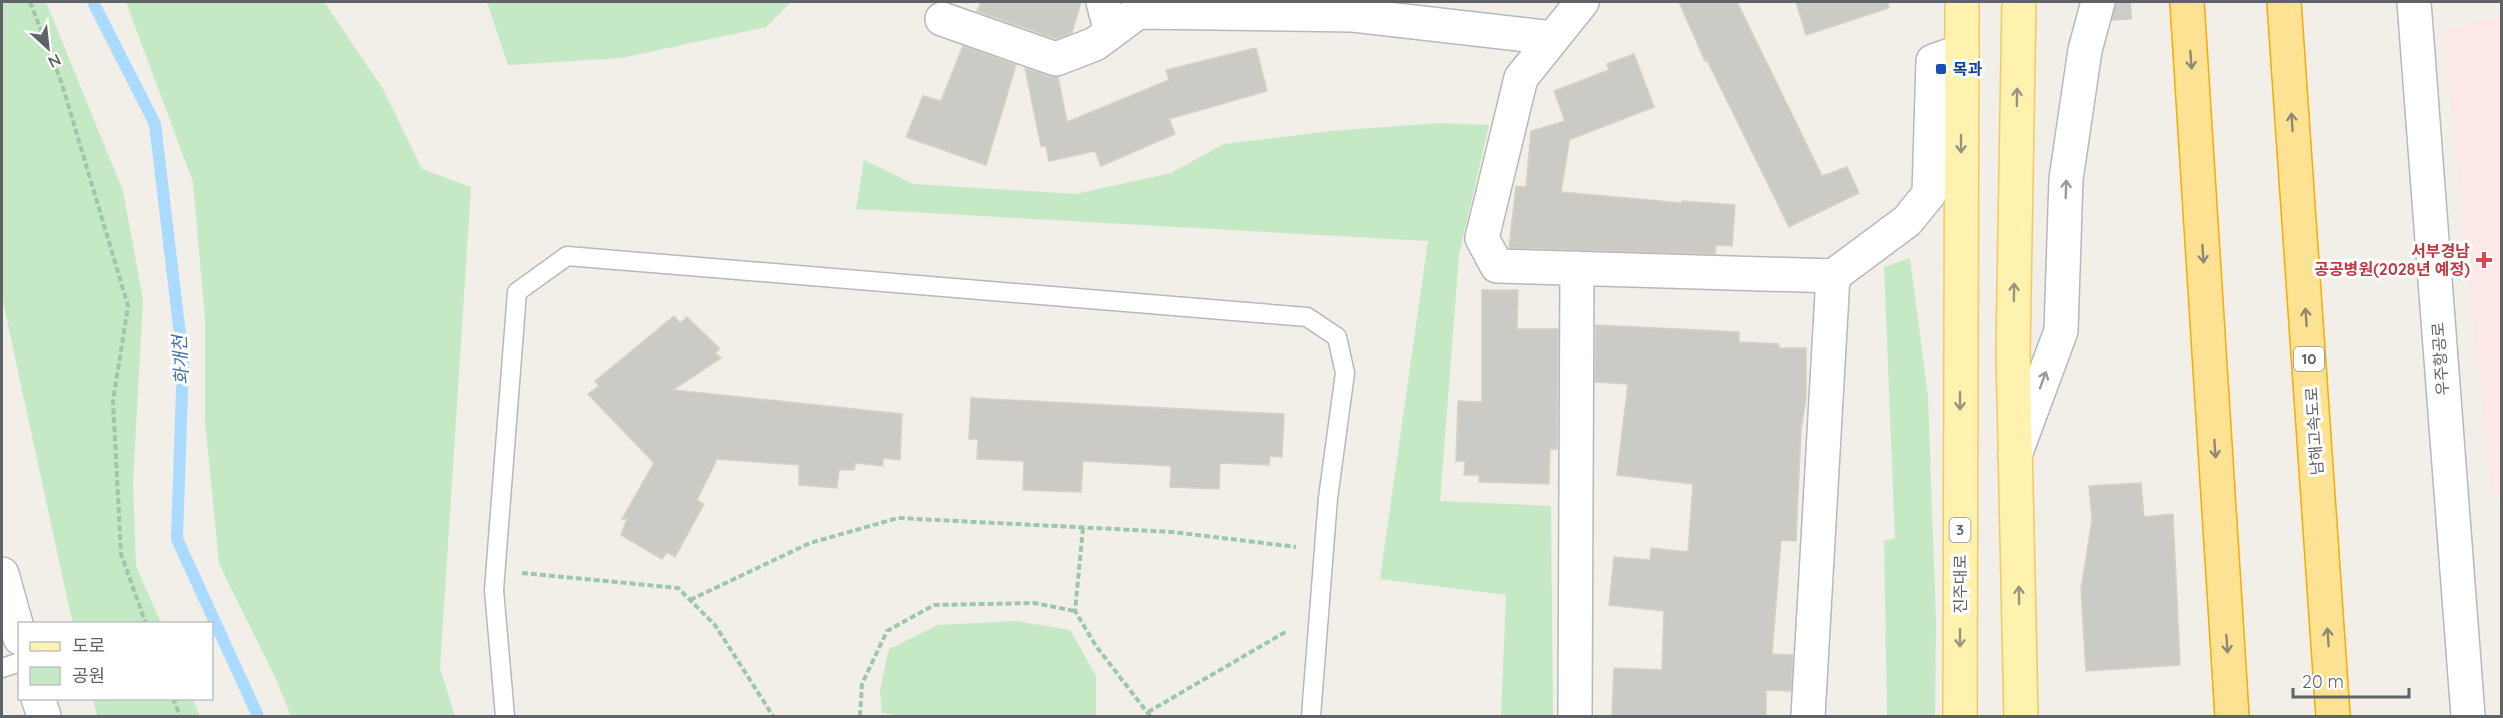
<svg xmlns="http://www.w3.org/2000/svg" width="2503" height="718" font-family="Quicksand,'Noto Sans KR',sans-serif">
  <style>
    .medical { fill: #fce8e6 }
    .green { fill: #c5e8c5 }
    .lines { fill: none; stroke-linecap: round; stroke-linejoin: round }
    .stream { stroke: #aadaff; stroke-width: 12 }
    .building { fill: #cccac5; stroke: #d6d1c6; stroke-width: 1.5 }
    .minor-tunnel { stroke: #ccccc8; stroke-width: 33; stroke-dasharray: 33 16; stroke-linecap: butt }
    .service-casing { stroke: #b5b8bc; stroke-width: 21 }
    .minor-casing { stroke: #b5b8bc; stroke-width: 36 }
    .secondary-casing { stroke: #b6babf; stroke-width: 36 }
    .primary-casing { stroke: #f2c960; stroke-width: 36 }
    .motorway-casing { stroke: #f9ab00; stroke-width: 36 }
    .path { stroke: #9cc7a9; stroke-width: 4; stroke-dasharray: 6 3; stroke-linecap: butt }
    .service { stroke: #fff; stroke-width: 18 }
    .minor { stroke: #fff; stroke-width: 33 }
    .secondary { stroke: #fff; stroke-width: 33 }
    .primary { stroke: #fff2af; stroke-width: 33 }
    .motorway { stroke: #fde293; stroke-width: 33 }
    .oneway { stroke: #8e8975 }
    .oneway2 { stroke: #979581 }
    .oneway3 { stroke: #979a9d }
    .transit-dot { fill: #1a4fb4; stroke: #fff; stroke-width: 2 }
    .health-dot { fill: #e0444e; stroke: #fff; stroke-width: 2 }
    .labels { text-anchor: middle; stroke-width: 6; stroke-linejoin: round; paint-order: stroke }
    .shield { fill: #fff; stroke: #8f9295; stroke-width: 1.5 }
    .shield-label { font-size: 15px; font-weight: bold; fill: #5f6368 }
    .transit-label { font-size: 16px; font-weight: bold; fill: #164399; stroke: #fff; text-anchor: start }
    .health-label { font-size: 16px; font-weight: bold; fill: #be3a42; stroke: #fff; text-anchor: end }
    .street-label { font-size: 16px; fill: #5f6368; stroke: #fff }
    .water-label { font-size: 18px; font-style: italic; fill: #4174aa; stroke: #fff }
  </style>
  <rect width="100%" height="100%" fill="#f1efe8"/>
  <path class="medical" d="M2501,16h1l-1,486 -10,-13 -48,-458z"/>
  <path class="green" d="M2,2h44l77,189 20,108 -10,183 3,84 25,57h-88l-4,-16 -67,-310z
    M126,2h198l59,87 39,80 49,18 -31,481 15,48h-164l-16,-39 -56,-113 -14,-144v-100l-12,-138z
    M487,2h304l-25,25 -145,31 -113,7z
    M1441,123l48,2 -30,130 -19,246 111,5 2,210h-52l5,-121 -126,-16 48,-338 -572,-32 8,-49 49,24 163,10 95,-21 53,-29 107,-13z
    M1910,258l18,139 8,224 -1,95h-48l-3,-175 11,-3 -11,-271z
    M1016,621l54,9 26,46v40h-195l-19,-3 -2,-24 9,-40 49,-24z
    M93,699h100l7,17h-103z"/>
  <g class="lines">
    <path class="stream" d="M93,2l62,122 28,236 -6,179 81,177"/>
  </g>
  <path class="building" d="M981,2h100l-9,31 -16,6 -79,-28z
    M1679,2h58l85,174 25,-9 12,26 -70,34 -82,-167 -2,1z
    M1796,2h92l1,6 -83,27z
    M963,46l53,19 -30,100 -80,-28 17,-41 18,5z
    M1256,48l11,43 -98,28 6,15 -74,32 -6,-15 -46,10 -3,-15h-5l-16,-78 25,9h8l9,45 102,-42 -3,-10z
    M1634,54l20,53 -83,32 -1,-3 -9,56 121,11v-2l53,4 -3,41 -16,-1 -1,9 -206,-6 7,-62 10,1 5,-56 34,-10 -11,-30 55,-21 -2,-6z
    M1482,290h36l-1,39h41l-1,120h-7l-1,35 -70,-2v-7h-15l1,-14h-9l2,-60 24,1z
    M674,316l6,7 7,-6 33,32 -5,4 6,5 -48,32 229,24 -2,46 -17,-2v8l-27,-3 -2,7h-15l-2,18 -38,-3v-20l-82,-6 -20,41 7,4 -29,53 -8,-5 -5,7 -41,-24 6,-16h-5l32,-56 -66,-69 11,-8 -4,-5z
    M1596,325l143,7v10l40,2v4h27v50l-5,32 -5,111 -15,-1 -9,114 21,1 -2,36 -25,-1v27l-154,-1 2,-48 48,2 2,-59 -55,-6 5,-48 36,3 1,-12 37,4 5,-68 -76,-9 11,-91 -33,-2z
    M971,398l313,16 -2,43 -12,-1 -1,9 -49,-2 -1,26 -49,-2 1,-21 -88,-5 -2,31 -58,-2 1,-29 -47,-2 1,-20h-9z
    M2141,483l3,34 29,-3 7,151 -94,6 -5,-82 11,-69 -3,-34z"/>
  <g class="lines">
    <path class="minor-tunnel" d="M2098,5l44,-3"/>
    <g class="service-casing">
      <path id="service" d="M2,668l18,-6
        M505,716l-11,-126 23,-298 50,-36 740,61 30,20 8,36 -17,125 -17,218"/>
    </g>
    <g class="minor-casing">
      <path id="minor" d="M1103,2l8,30
        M1582,2l-61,76 -39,160 15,28 336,10 74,-55 22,-27 4,-133 29,-10
        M2414,2l54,714
        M942,19l114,40 39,-15 43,-32 215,3 200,23
        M2015,455l46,-124 5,-152 19,-129 13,-48
        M1575,716l2,-448
        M1808,716l25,-440"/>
    </g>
    <g class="secondary-casing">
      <path id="secondary" d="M2,574l18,64
        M38,698l6,18"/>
    </g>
    <g class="primary-casing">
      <path id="primary" d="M2019,2l-6,349 8,365
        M1960,716l2,-714"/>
    </g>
    <g class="motorway-casing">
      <path id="motorway" d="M2187,2l45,714
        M2284,2l49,714"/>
    </g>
    <path class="path" d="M30,2l32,82 66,222 -15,95 8,153 25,70
      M1083,528l-8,83 21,35 54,70
      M522,573l156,15 37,37 58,91
      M690,600l120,-57 88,-25 275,14 123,15
      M173,698l7,18
      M1148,712l139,-81
      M860,716l2,-32 25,-53 47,-26 100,-2 41,8"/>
    <use href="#service" class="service"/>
    <use href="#minor" class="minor"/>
    <use href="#secondary" class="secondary"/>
    <use href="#primary" class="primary"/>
    <use href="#motorway" class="motorway"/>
  </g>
  <defs><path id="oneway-shaft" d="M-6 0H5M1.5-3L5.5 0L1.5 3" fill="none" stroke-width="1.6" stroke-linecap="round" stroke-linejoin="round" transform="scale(1.5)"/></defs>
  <g class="oneway">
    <use href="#oneway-shaft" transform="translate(2191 60) rotate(86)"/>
    <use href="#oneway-shaft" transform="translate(2292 122) rotate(-94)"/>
    <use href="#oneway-shaft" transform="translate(2203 254) rotate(86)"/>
    <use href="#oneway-shaft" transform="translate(2306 317) rotate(-94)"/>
    <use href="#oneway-shaft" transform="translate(2215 449) rotate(86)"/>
    <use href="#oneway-shaft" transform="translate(2328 637) rotate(-94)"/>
    <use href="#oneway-shaft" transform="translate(2227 644) rotate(86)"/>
  </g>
  <g class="oneway2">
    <use href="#oneway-shaft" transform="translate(2017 97) rotate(-89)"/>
    <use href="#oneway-shaft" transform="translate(1961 144) rotate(90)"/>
    <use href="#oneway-shaft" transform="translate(2014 292) rotate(-89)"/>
    <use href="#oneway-shaft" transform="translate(1960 401) rotate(90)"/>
    <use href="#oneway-shaft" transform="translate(2019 595) rotate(-91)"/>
    <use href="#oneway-shaft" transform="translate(1960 638) rotate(90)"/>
  </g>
  <g class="oneway3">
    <use href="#oneway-shaft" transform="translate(2066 189) rotate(-88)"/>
    <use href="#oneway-shaft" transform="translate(2043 380) rotate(-70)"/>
  </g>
  <rect class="transit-dot" x="1935" y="63" width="12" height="12" rx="3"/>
  <path class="health-dot" d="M2481 251h6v6h6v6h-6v6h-6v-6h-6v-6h6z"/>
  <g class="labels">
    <g class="shield">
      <rect x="2294" y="347" width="30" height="24" rx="4.5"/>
      <rect x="1949.5" y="518" width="21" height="24" rx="4.5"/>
    </g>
    <g class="shield-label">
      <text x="2309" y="364">10</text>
      <text x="1960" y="535">3</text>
    </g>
    <g class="transit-label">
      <text x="1953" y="75">목과</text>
    </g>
    <g class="health-label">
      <text x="2470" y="257">서부경남<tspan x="2470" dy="18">공공병원(2028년 예정)</tspan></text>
    </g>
    <g class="street-label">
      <text transform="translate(2440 359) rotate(-94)" y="6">우주항공로</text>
      <text transform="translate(2314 431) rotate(-94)" y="6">남해고속도로</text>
      <text transform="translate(1960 584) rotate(-90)" y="6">진주대로</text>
    </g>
    <g class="water-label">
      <text transform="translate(181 360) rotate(-93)" y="6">화개천</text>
    </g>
  </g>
  <rect width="2503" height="718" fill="none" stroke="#5f6368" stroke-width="6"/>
  <rect x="18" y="622" width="195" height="78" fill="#ffffff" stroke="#bfc1c3" stroke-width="1.5"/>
  <rect x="30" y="642" width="30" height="9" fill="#fff2af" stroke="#bfc1c3" stroke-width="1.5"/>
  <text x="72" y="652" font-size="18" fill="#5f6368">도로</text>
  <rect x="30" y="667" width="30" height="18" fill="#c5e8c5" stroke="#bfc1c3" stroke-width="1.5"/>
  <text x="72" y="682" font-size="18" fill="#5f6368">공원</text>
  <g transform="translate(48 48) rotate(153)" stroke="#ffffff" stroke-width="4.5" paint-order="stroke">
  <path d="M0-4.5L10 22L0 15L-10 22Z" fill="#5f6368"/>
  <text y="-9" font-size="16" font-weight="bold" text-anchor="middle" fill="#5f6368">N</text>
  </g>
  <path d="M2293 688v9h116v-9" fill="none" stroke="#5f6368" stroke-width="3"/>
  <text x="2302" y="688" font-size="18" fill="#5f6368" stroke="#ffffff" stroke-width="4.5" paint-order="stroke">20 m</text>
</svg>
